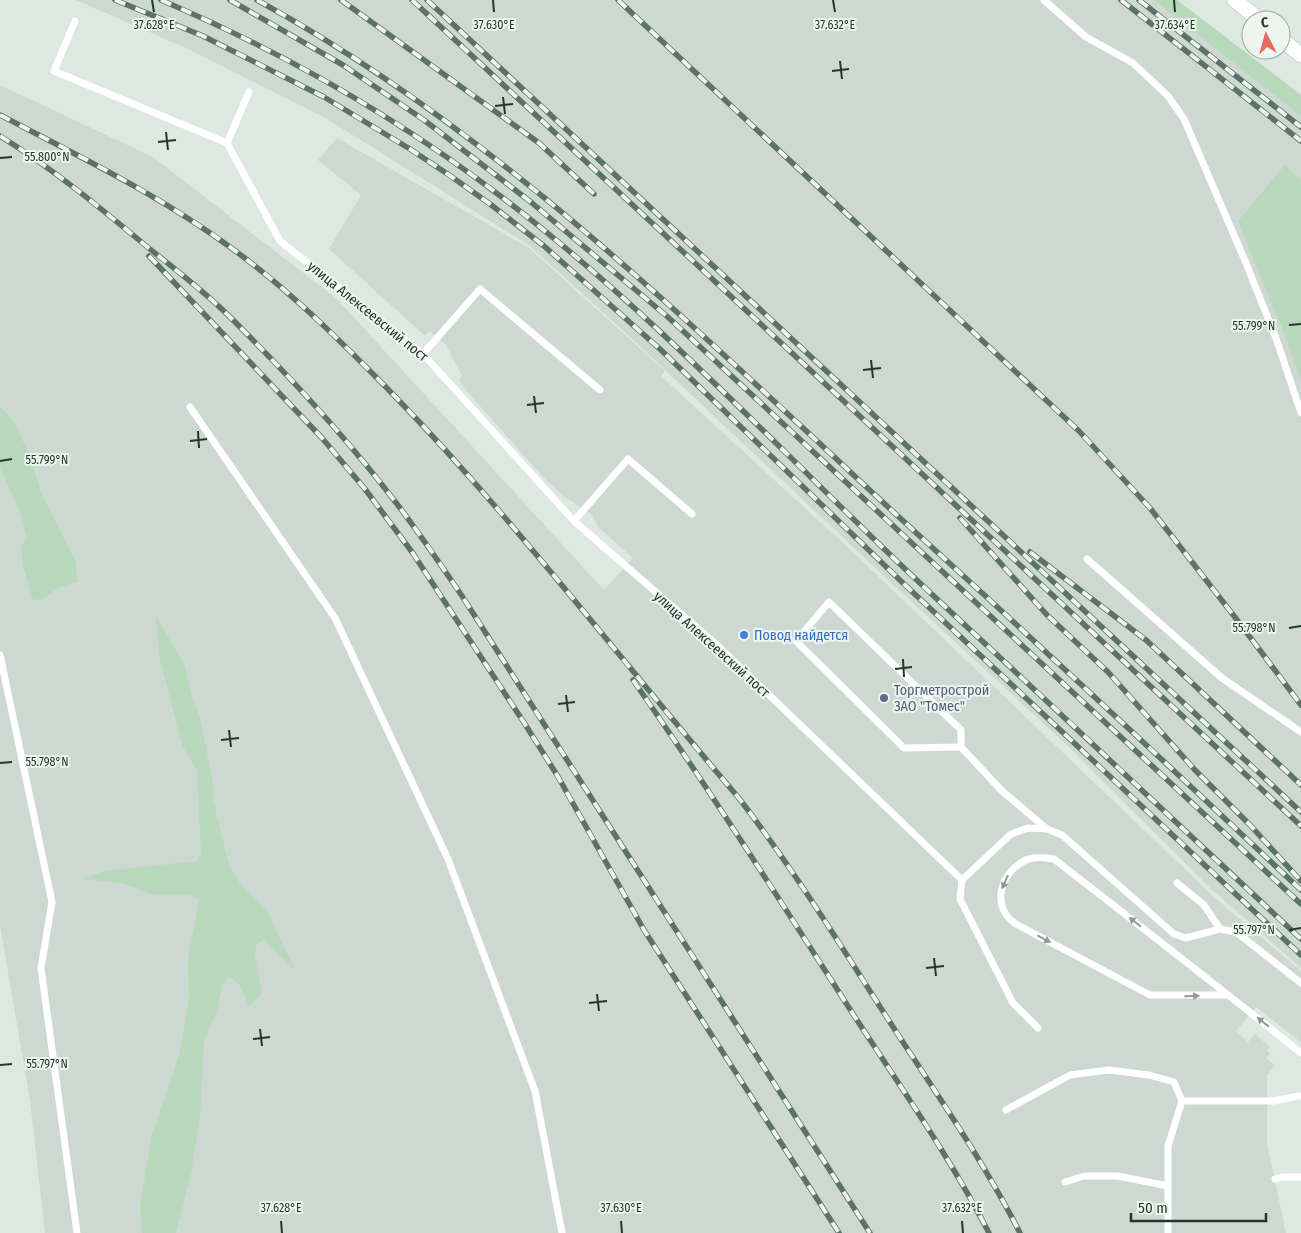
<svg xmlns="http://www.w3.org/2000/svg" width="1301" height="1233" font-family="'Fira Sans Condensed',sans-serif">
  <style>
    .built { fill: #ccd8d1 }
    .green { fill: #b8d8bc }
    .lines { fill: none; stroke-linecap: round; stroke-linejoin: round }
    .secondary-casing { stroke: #b2c7bc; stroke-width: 16 }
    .lane { stroke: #fff; stroke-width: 7 }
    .secondary { stroke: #fff; stroke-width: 15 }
    .rail-casing { stroke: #5b7269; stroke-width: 5.5 }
    .rail { stroke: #eef5f0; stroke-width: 4; stroke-dasharray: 11; stroke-linecap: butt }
    .oneway { fill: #909a96 }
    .ticks { fill: none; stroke: #21362d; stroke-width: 2 }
    .shop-dot { fill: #3f7fe0; stroke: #eef5f0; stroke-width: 2 }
    .service-dot { fill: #5c6f8a; stroke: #eef5f0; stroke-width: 2 }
    .labels { text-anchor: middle; stroke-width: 4; stroke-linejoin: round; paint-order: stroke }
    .street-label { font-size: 14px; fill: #21362d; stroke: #eef5f0 }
    .shop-label { font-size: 14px; fill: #366cbe; stroke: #eef5f0; text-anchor: start }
    .service-label { font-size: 14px; fill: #4e5e75; stroke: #eef5f0; text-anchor: start }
    .ticks-label { font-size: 12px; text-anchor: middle; fill: #21362d; stroke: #eef5f0; stroke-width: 4; stroke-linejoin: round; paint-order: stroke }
  </style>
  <rect width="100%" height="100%" fill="#dee8e2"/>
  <path class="built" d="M76,0h1101l124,95v873l-92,-81 -139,-139 -182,-168 -258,-243 -100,-91 -203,-127 -141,-71z
    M0,85l153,72 184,142 267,291 29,-32 -35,-31 -6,-12 -30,-20 -18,-17 -74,-83 -11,-15 3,-4 -16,-31 -16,-14 -5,5 -96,-87 32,-54 -43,-35 19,-22 192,110 136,123 -4,5 196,180 358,342 86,73v71l-45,-35 -20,24 12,11 7,-8 15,13 -3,3 3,3 -4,5 9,7 -8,10v69l19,89h-1241l-15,-132 -30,-176z"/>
  <path class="green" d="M1154,0h23l124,95v21z
    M1285,165l16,15v202l-15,-44 -48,-117z
    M0,406l15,17 17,39 9,31 35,69 1,20 -18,5 -16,12 -10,1 -10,-35 -2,-18 6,-8 -6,-25 -21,-46z
    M156,616l29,50 6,28 9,23 14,71 -1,12 16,65 10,17 27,27 29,61 -31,-31 -8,6 -1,11 7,38 -13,12c-4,-10 -9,-27 -21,-29l-6,8 -6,29 -12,26 -4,79 -9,55 -15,59h-34l-2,-27 12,-71 27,-80 10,-55 -1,-42 11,-58 -10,-5 -38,-1 -29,-11 -40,-4 22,-8 93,-10 4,-8 -4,-82 -15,-26 -23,-89z"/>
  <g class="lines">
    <g class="secondary-casing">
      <path id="secondary" d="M1235,0l24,20
        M1281,39l20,16"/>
    </g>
    <path class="lane" d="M1044,0l42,37 47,26 35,33 16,23 62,144 31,78 24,72
      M75,21l-21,50 173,72
      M227,143l53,98 143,113 151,167 144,125 244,234
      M227,143l22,-51
      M423,354l57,-65 120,101
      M190,407l145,211 113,241 87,232 27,142
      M574,521l54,-62 64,55
      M1087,559l135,119 79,54
      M0,655l52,247 -11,66 36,265
      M961,747l-57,1 -108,-107 33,-39 132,128v17l41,44 45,38
      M962,880l49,-46 17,-6 19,1 15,6 112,99 12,4 34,-9 16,3 65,51
      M962,880l-2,19 53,104 25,25
      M1177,883l27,22 16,24
      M1228,995h-78l-134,-71c-26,-17 -16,-52 10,-64 9,-4 18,-3 28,-1 82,64 165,128 247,194
      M1182,1101h91l26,-5
      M1006,1110l64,-35 39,-5 40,5 25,7 8,19 -14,45v87
      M1275,1179l7,-2h19
      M1065,1182l19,-6h34l50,10"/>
    <use href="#secondary" class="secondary"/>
    <g class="rail-casing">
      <path id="rail" d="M115,0l88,36 121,61 86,52 42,28 38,27 54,42 117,104 243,234 397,371
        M161,0c122,52 237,118 342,198 134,102 252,226 373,343 48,47 98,92 147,138 93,86 185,174 278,260
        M230,0l113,65 81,55 108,83 137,115 632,586
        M257,0c221,121 405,297 588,467 67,63 136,124 203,187 85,78 169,157 253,236
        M341,0l198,143 55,51
        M412,0l889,826
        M427,0l874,812
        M618,0l461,431 71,77 91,117 60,80
        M1121,0l180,141
        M1139,0l162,127
        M0,115c85,44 171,86 246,144 45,34 85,73 125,113 133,133 245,283 367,425 57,74 106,154 157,233 43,66 89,132 125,203
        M0,136c52,32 98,70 145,109 32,26 65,51 94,81 56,56 110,115 158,178 23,30 44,61 65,92l408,637
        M149,256l173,182 43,51 47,63 111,169 34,54 87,155 195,303
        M960,518l87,97 61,57 86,97 56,56 51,56
        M1030,552l116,88 155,145
        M633,680c76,109 148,222 220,334 47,72 97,143 136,219"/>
    </g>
    <use href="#rail" class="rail"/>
  </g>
  <defs><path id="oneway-solid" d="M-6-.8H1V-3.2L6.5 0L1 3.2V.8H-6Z" transform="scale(1.25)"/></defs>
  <g class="oneway">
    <use href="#oneway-solid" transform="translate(1005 882) rotate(114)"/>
    <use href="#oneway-solid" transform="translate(1135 922) rotate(-142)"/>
    <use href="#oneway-solid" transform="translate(1044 939) rotate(28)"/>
    <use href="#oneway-solid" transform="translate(1192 996) rotate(-1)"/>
    <use href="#oneway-solid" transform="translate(1263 1022) rotate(-142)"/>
  </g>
  <path class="ticks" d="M152,0l2,12M493,0l1,12M833,0l2,12M1174,0l1,12M840,61l2,18M832,71l17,-2M503,97l2,17M495,106l18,-2M166,132l2,18M158,142l18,-2M0,158l12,-1M1289,325l12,-1M871,360l2,18M863,370l18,-2M534,396l2,17M527,405l17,-2M198,431l1,17M190,441l17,-2M0,461l12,-2M1289,628l12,-2M903,659l1,18M895,669l17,-2M566,695l2,17M558,704l17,-2M229,730l2,17M221,740l18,-2M0,763l12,-1M1289,930l12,-2M934,958l2,18M926,968l18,-2M597,994l2,17M589,1003l18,-2M260,1029l2,17M253,1039l17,-2M0,1065l12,-1M281,1221l1,12M621,1221l1,12M962,1221l1,12"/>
  <circle class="shop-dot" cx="744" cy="635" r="5"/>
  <circle class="service-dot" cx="884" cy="698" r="5"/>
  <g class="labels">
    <g class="street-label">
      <text transform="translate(368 311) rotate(39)" y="5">улица Алексеевский пост</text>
      <text transform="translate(712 644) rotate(42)" y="5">улица Алексеевский пост</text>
    </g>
    <g class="shop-label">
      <text x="754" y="640">Повод найдется</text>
    </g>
    <g class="service-label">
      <text x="894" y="695">Торгметрострой<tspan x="894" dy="16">ЗАО "Томес"</tspan></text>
    </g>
  </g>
  <g class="ticks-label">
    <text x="154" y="29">37.628°E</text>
    <text x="494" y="29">37.630°E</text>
    <text x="835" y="29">37.632°E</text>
    <text x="1175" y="29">37.634°E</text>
    <text x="47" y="161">55.800°N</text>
    <text x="1254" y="330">55.799°N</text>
    <text x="47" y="464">55.799°N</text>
    <text x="1254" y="632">55.798°N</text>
    <text x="47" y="766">55.798°N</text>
    <text x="1254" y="934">55.797°N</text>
    <text x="47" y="1068">55.797°N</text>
    <text x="281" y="1212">37.628°E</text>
    <text x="621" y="1212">37.630°E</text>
    <text x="962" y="1212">37.632°E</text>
  </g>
  <g transform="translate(1266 35) rotate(354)"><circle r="24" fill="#eef5f0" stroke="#9ca9a2"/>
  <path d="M0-4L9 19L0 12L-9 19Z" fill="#e76c5d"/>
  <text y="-8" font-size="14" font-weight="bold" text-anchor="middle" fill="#21362d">С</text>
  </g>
  <path d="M1131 1213v8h135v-8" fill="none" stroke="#21362d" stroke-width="2.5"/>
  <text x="1138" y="1213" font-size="15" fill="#21362d" stroke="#eef5f0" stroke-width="4" paint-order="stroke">50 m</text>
</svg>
